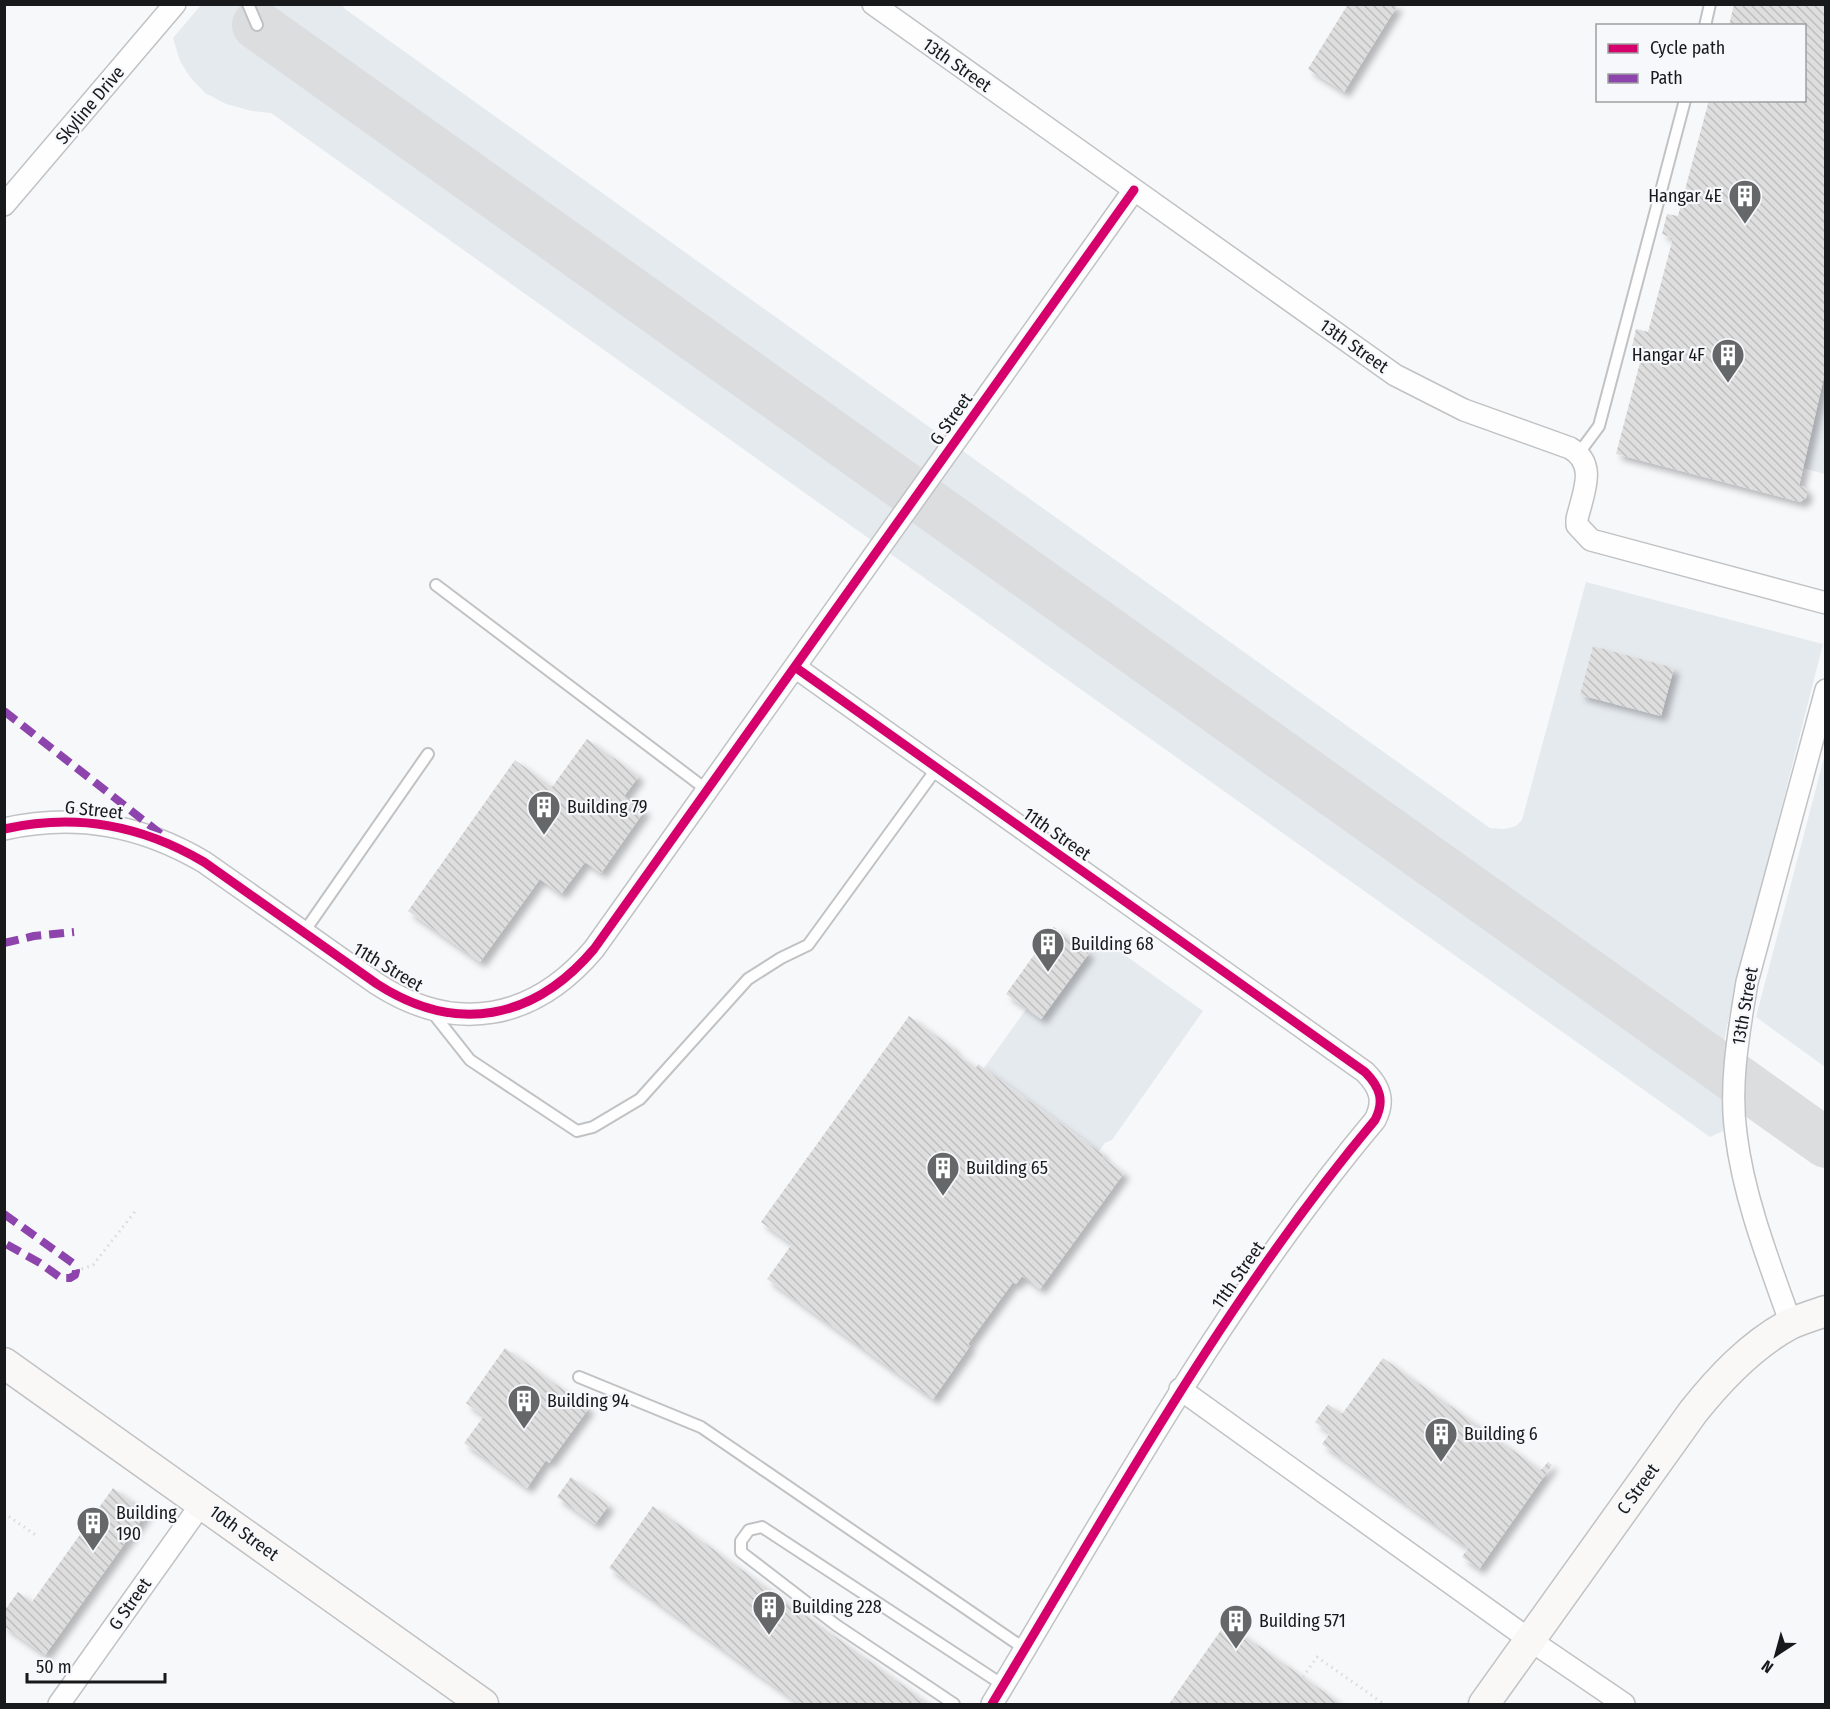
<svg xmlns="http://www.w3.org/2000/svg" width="1830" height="1709" font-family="'Fira Sans Condensed',sans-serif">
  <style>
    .built { fill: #e5eaef; fill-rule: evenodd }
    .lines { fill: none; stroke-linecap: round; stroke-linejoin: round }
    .taxiway { stroke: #dcdddf; stroke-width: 50 }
    .building { fill: url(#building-back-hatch); filter: url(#shadow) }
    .lane-casing { stroke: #c1c2c4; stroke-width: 14 }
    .street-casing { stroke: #c1c2c4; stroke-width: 24 }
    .secondary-casing { stroke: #c1c2c4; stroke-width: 33 }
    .path { stroke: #dbdbdb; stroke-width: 3; stroke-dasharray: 1.5 4.5; stroke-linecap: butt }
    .lane { stroke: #fefefe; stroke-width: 10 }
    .street { stroke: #fefefe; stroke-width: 21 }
    .secondary { stroke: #faf8f7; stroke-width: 30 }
    .quiet { stroke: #8e44ad; stroke-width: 8; stroke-dasharray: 15 8; stroke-linecap: butt }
    .cycleway-casing { stroke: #f6f8fb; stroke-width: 13 }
    .cycleway { stroke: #d6006c; stroke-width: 9 }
    .labels { text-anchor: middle; stroke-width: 4.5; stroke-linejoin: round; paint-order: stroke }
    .street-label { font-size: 18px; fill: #18191a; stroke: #f6f8fb }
    .poi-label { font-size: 18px; fill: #18191a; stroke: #f6f8fb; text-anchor: start }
  </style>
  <defs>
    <pattern id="building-back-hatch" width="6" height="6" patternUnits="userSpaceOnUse" patternTransform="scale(1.5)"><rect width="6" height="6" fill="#dfdedf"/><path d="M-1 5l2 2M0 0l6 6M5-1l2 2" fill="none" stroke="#bfbebf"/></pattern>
    <filter id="shadow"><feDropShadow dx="5.5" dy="5.5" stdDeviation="3" flood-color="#0004"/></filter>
  </defs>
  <rect width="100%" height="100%" fill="#f7f8fa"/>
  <path class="built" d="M201,5h141l3,4 1145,819 15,1 11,-3 6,-6 64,-238 237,62 -91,358 -9,44v85l-13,6 -1439,-1024 -19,-2 -26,-7 -21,-11 -15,-16 -10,-16 -7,-23zM1593,646l81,22 -13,48 -80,-21z
    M1825,368v106l-22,-6z
    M1825,754l1,313h-1l-69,-50z
    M1101,938l102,73 -91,129 -7,3 -6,8 -115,-83 43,-60 15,11z"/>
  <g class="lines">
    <path class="taxiway" d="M257,25l1569,1118"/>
  </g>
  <path class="building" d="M1348,4h46l3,2 -53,86 -36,-23z
    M1734,4h92v364l-27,118 5,1 3,4 -1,7 -6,4 -184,-48 27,-103 -11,-4 4,-18 12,3 25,-94 -11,-4 5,-20 11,2 31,-116h95v-74h-75z
    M1593,646l81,22 -13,48 -81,-21z
    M587,739l52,37 -15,20 21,14 -44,63 -16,-11 -24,32 -21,-15 -60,83 -72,-51 107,-151 37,27z
    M1054,927l35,26 -48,66 -35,-25z
    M909,1016l45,33 -1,2 23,17 2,-4 126,91 -2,2 22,16 -84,116 -18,-13 -6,8 -3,-2 -45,62 2,2 -37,53 -166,-120 25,-35 -31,-22z
    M505,1348l84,60 -40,55 -3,-3 -19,28 -63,-45 20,-27 -18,-13z
    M1383,1358l158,112 7,-8 4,3 -73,104 -17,-12 6,-9 -146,-104 8,-11 -15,-11 13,-18 14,10z
    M571,1477l38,28 -14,19 -38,-27z
    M113,1488l34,24 -102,143 -41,-29v-15l14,-19 14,10z
    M653,1506l276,198h-129l-191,-136z
    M1226,1623l77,54 38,27h-172z"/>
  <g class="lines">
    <g class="lane-casing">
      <path id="lane" d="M248,4l9,21
        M1705,26l5,-22
        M1579,453l20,-27 86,-326
        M436,585l271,205
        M304,932l124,-178
        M432,1012l38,48 107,71 16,-4 47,-28 108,-120 33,-21 27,-13 129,-177
        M579,1377l122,50 324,222
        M954,1704l-118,-79 -95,-73v-11l8,-11 13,-3 241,158"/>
    </g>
    <g class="street-casing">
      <path id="street" d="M873,4l522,371 69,35 106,38c28,16 13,45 7,71v6l14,15 235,63
        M4,205l171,-201
        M795,667l570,405c15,15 20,29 10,48 -150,179 -263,385 -383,584
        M4,829c73,-16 137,-4 200,33l173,122c79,51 157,36 217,-35l540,-759
        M1791,1324c-22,-62 -47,-125 -55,-190 -7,-50 3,-103 11,-152l79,-292
        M1180,1389l350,251 94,64
        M59,1704l143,-201"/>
    </g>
    <g class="secondary-casing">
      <path id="secondary" d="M4,1363l479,341
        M1484,1704l209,-292c27,-34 58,-67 97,-88 11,-5 24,-9 36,-13"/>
    </g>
    <path class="path" d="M76,1271l17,-6 44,-56
      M4,1513l33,23
      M1303,1677l14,-20 67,47"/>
    <use href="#lane" class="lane"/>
    <use href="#street" class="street"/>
    <use href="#secondary" class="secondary"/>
    <path class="quiet" d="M4,711l162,127
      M4,943l30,-7 40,-4
      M4,1214l70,50 2,7 -1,4 -5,3h-9l-21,-15 -36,-20"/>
    <g class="cycleway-casing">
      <path id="cycleway" d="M795,667l570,405c15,15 20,29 10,48 -150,179 -263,385 -383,584
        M4,829c73,-16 137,-4 200,33l173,122c79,51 157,36 217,-35l540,-759"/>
    </g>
    <use href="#cycleway" class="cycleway"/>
  </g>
  <defs>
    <g id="building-pin" transform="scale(1.725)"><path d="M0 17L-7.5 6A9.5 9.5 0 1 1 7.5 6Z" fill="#666768" stroke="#f6f8fb"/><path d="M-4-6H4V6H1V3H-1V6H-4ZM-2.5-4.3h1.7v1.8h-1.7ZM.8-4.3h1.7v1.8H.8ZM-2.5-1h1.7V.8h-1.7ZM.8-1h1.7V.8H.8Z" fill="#fff"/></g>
  </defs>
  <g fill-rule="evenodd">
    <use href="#building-pin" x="1745" y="196"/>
    <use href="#building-pin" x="1728" y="355"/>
    <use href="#building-pin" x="544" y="807"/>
    <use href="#building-pin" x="1048" y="944"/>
    <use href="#building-pin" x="943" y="1168"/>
    <use href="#building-pin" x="524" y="1401"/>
    <use href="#building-pin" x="1441" y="1434"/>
    <use href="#building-pin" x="93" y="1523"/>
    <use href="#building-pin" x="769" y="1607"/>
    <use href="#building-pin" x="1236" y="1621"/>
  </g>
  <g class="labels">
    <g class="street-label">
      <text transform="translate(957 65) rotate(35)" y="6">13th Street</text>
      <text transform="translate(90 105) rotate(-50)" y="6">Skyline Drive</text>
      <text transform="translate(1354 346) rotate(35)" y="6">13th Street</text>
      <text transform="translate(951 419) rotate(-55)" y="6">G Street</text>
      <text transform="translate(94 810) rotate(6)" y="6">G Street</text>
      <text transform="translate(1057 834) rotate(35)" y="6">11th Street</text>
      <text transform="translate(388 967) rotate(31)" y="6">11th Street</text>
      <text transform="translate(1745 1006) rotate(-80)" y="6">13th Street</text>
      <text transform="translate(1238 1275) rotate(-55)" y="6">11th Street</text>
      <text transform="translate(1638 1489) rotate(-54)" y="6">C Street</text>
      <text transform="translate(244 1533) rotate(36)" y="6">10th Street</text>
      <text transform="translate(130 1604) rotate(-55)" y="6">G Street</text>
    </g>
    <g class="poi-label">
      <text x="1722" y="202" text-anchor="end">Hangar 4E</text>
      <text x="1705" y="361" text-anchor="end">Hangar 4F</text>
      <text x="567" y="813">Building 79</text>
      <text x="1071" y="950">Building 68</text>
      <text x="966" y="1174">Building 65</text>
      <text x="547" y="1407">Building 94</text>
      <text x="1464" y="1440">Building 6</text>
      <text x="116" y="1519">Building<tspan x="116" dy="21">190</tspan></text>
      <text x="792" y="1613">Building 228</text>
      <text x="1259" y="1627">Building 571</text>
    </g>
  </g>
  <rect width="1830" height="1709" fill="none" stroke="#18191a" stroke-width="12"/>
  <rect x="1596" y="24" width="210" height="78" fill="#f6f8fb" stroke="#9d9fa1" stroke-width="1.5"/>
  <rect x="1608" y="44" width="30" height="9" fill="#d6006c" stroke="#9d9fa1" stroke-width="1.5"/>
  <text x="1650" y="54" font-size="18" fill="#18191a">Cycle path</text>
  <rect x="1608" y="74" width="30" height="9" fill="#8e44ad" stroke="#9d9fa1" stroke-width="1.5"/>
  <text x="1650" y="84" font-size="18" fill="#18191a">Path</text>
  <g transform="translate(1776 1655) rotate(216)" stroke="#f6f8fb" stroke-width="4.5" paint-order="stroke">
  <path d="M0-4.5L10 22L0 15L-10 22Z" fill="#18191a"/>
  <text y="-9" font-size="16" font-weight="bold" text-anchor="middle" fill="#18191a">N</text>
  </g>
  <path d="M27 1673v9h138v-9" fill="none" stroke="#18191a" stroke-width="3"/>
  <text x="36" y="1673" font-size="18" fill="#18191a" stroke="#f6f8fb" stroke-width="4.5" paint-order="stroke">50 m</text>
</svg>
